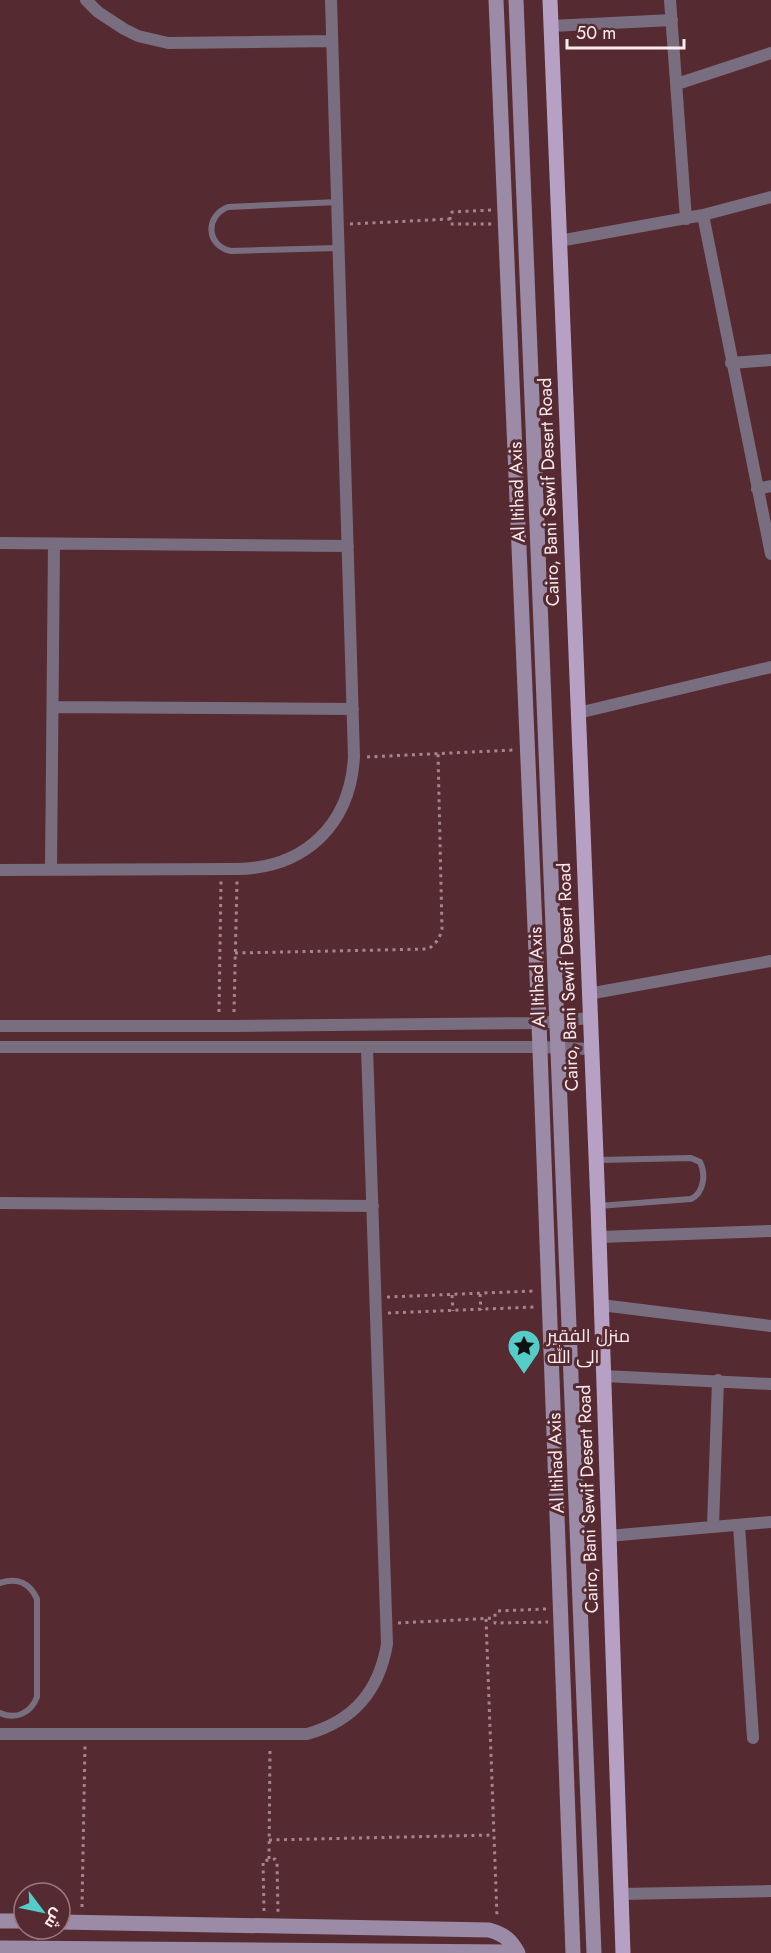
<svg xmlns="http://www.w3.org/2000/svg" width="771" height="1953" font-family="Jost,Cairo,sans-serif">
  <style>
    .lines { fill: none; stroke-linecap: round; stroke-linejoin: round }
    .path { stroke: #a5858a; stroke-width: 3; stroke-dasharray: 3 4.5; stroke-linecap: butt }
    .lane { stroke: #796e80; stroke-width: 6 }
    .street { stroke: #796e80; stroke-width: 12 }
    .secondary { stroke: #9b8ba7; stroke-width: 15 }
    .primary { stroke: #b6a1c5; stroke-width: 15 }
    .labels { text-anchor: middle; stroke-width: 6; stroke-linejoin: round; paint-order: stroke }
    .street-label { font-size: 18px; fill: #fdebed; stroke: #562a31 }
    .poi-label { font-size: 18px; fill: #fdebed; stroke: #562a31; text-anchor: start }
  </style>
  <rect width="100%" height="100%" fill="#562a31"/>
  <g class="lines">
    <path class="path" d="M491,210l-39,2 -2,2v10h42
      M350,224l100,-5
      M367,757l147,-7
      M235,953l193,-4c8,-5 12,-11 14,-20l-4,-176
      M219,1012l2,-131
      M234,1012l3,-131
      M480,1294l1,16
      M452,1295l1,16
      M387,1297l146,-6
      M388,1313l146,-6
      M546,1609l-49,2 -2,2v10l53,-1
      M486,1619l11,298
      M398,1623l97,-5
      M269,1840l225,-5
      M269,1859l1,-112
      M82,1907l3,-162
      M264,1911l-1,-50 12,-2 2,3 1,50"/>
    <path class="lane" d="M338,202l-110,5c-23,9 -22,39 3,44l107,-3
      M598,1160l93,-2 9,4c6,12 4,31 -9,37l-93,7
      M0,1583c17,-6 30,0 37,16v98c-6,16 -21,23 -37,16"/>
    <path class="street" d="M86,0l12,12 26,17 14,7 30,7 164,-2
      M670,0l16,219
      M551,26l121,-6
      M677,84l94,-31
      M703,215l68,339
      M559,241l144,-26 68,-18
      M731,363l40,-3
      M757,489l14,-3
      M0,543l348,3
      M53,707l300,2
      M578,713l193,-46
      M51,869l3,-325
      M0,870l237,-1c68,-1 113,-44 117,-112l-23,-757
      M588,994l183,-33
      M0,1026h234l305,-3 50,-5
      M0,1047h540l50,2
      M0,1203l373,3
      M599,1237l172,-6
      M601,1305l170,21
      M603,1376l168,8
      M739,1525l14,213
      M713,1527l5,-147
      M608,1536l163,-14
      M0,1734h307c47,-13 72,-43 80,-90l-20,-596
      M621,1894l150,-3"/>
    <path class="secondary" d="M496,0l43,1023 34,930
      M516,0l78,1953
      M0,1921h24
      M60,1922l429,8c15,4 22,10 29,23
      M0,1948l517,4"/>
    <path class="primary" d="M550,0l48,1206 25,747"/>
  </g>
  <defs>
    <g id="sight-pin" transform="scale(1.725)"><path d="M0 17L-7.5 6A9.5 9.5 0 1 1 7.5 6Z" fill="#54cdc8" stroke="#562a31"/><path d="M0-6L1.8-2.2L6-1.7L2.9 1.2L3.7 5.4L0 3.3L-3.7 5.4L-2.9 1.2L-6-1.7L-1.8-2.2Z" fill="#111"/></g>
  </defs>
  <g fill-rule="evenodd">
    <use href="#sight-pin" x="524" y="1346"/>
  </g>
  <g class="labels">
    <g class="street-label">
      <text transform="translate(517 492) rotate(-92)" y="6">Al Itihad Axis</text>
      <text transform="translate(549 492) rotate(-92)" y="6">Cairo, Bani Sewif Desert Road</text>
      <text transform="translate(537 977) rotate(-92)" y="6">Al Itihad Axis</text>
      <text transform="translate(568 977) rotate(-92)" y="6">Cairo, Bani Sewif Desert Road</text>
      <text transform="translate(556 1463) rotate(-92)" y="6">Al Itihad Axis</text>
      <text transform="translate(588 1499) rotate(-92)" y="6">Cairo, Bani Sewif Desert Road</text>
    </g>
    <g class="poi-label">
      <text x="547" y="1342">منزل الفقير<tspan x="547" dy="21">الى الله</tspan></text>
    </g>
  </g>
  <g transform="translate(42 1911) rotate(122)"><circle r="28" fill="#562a31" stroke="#99777c" stroke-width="1.5"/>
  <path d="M0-4.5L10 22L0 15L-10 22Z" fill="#54cdc8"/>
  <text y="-9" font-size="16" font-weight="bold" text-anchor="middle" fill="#fdebed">ش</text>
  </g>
  <path d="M567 39v9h117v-9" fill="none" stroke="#fdebed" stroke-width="3"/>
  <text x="576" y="39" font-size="18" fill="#fdebed" stroke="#562a31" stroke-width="4.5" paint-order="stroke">50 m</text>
</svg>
